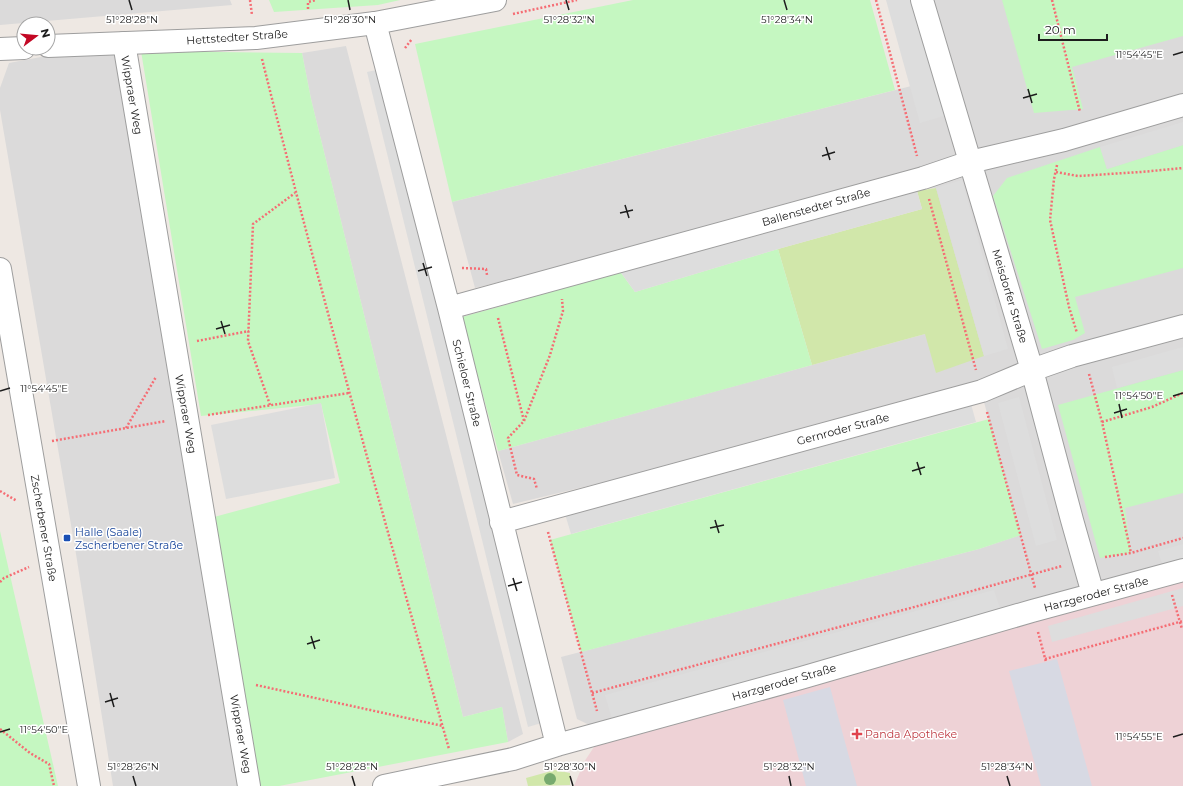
<svg xmlns="http://www.w3.org/2000/svg" width="1183" height="786" font-family="Montserrat,sans-serif">
  <style>
    .residential { fill: #dbdada }
    .commercial { fill: #eed2d6 }
    .grass { fill: #d1e7aa }
    .park { fill: #c5f7c1 }
    .parking { fill: #ddd }
    .plaza { fill: #d7d9e3 }
    .lines { fill: none; stroke-linecap: round; stroke-linejoin: round }
    .minor-casing { stroke: #9e9e9e; stroke-width: 24 }
    .tertiary-casing { stroke: #9e9e9e; stroke-width: 24 }
    .path { stroke: #f56d74; stroke-width: 2.5; stroke-dasharray: 2 2; stroke-linecap: butt }
    .minor { stroke: #fff; stroke-width: 22 }
    .tertiary { stroke: #fff; stroke-width: 22 }
    .tree { fill: #77aa6e }
    .ticks { fill: none; stroke: #1d1d1d; stroke-width: 1.5 }
    .transit-dot { fill: #1a4fb4; stroke: #fff; stroke-width: 1.5 }
    .health-dot { fill: #e0444e; stroke: #fff; stroke-width: 1.5 }
    .labels { text-anchor: middle; stroke-width: 3; stroke-linejoin: round; paint-order: stroke }
    .street-label { font-size: 11px; fill: #1d1d1d; stroke: #fff }
    .transit-label { font-size: 11px; fill: #164399; stroke: #fff; text-anchor: start }
    .health-label { font-size: 11px; fill: #be3a42; stroke: #fff; text-anchor: start }
    .ticks-label { font-size: 10px; text-anchor: middle; fill: #1d1d1d; stroke: #fff; stroke-width: 3; stroke-linejoin: round; paint-order: stroke }
  </style>
  <rect width="100%" height="100%" fill="#eee8e3"/>
  <path class="residential" d="M0,0h230l2,5 -232,20z
    M925,0h258v568l-579,164 -27,-13 -16,-62 418,-108 41,-14 -39,-144 -468,113 -15,-53 427,-117 11,-146 -9,1 -4,-11 -448,110 -23,-86 491,-124z
    M115,43l131,743h-133l-37,-232 -76,-444v-22l9,-25z
    M346,46l177,688 -15,8 -6,-35 -39,10 -152,-618 -9,-46z"/>
  <path class="commercial" d="M1183,572v214h-609l10,-24 20,-30z"/>
  <path class="grass" d="M936,188l48,168 -48,17 -11,-39 -113,31 -34,-116 144,-40 -5,-18z
    M555,770l15,3v12l-42,1 -2,-8z"/>
  <path class="park" d="M269,0h131l-22,5 -104,7z
    M633,0h237l25,90 -443,112 -37,-158z
    M1002,0h181v36l-111,31 11,42 -49,4z
    M141,51l161,2 9,46 152,618 39,-10 6,35 -229,44h-22l-43,-269 126,-34 -19,-79 -120,12z
    M1183,145v123l-108,29 10,36 -12,7 -31,9 -49,-153 14,-18 93,-31 7,22z
    M778,249l34,116 -314,86 -36,-134 47,-13 110,-34 16,22z
    M1183,370v123l-58,15 6,45 -31,5 -42,-153z
    M989,419l32,116 -42,14 -398,103 -31,-112z
    M0,531l58,255h-58z"/>
  <path class="parking" d="M886,0h27l34,115 -27,8z
    M381,69l164,653 -17,5 -161,-655z
    M1183,122v23l-76,24 -7,-22z
    M962,180l46,169 -24,7 -48,-168z
    M917,191l5,18 -144,40 -143,43 -16,-22z
    M1183,347v23l-66,18 -5,-21z
    M1019,397l38,143 -21,6 -38,-143z
    M321,403l14,75 -109,21 -15,-74z
    M971,404l5,18 -405,112 -6,-20z
    M1183,544v24l-18,5 -7,-22z
    M1183,588v18l-131,36 -4,-16z
    M994,590l8,24 -390,105 -7,-24z"/>
  <path class="plaza" d="M1057,659l35,127h-51l-32,-115z
    M830,687l27,99h-51l-23,-86z"/>
  <g class="lines">
    <g class="minor-casing">
      <path id="minor" d="M922,0l110,370 40,150 21,74
        M375,23l74,285 108,437
        M124,43l125,743
        M449,308l474,-130 47,-16 94,-22 119,-35
        M501,522l481,-131 50,-21 40,-14 111,-30
        M384,786l129,-27 44,-14 244,-67 231,-67 151,-41"/>
    </g>
    <g class="tertiary-casing">
      <path id="tertiary" d="M48,46l208,-8 119,-15 120,-23
        M0,49l24,-1
        M0,269l89,517"/>
    </g>
    <path class="path" d="M250,0l2,15
      M876,0l41,156
      M1052,0l28,112
      M308,9v-7l8,-2
      M513,14l64,-14
      M405,48l7,-9
      M262,59c58,232 122,461 187,690
      M1057,165l-3,14 -4,41 19,87 8,26
      M1056,172l22,4 63,-4 42,-4
      M929,199l47,171
      M462,268l24,1 1,6
      M498,318l26,103 -16,17 9,37 17,4 3,10
      M197,341l52,-10
      M1089,374l13,48 29,131
      M270,405l-22,-64 5,-117 42,-31
      M987,412l48,176
      M208,415l141,-22
      M524,421l26,-66 13,-44 -1,-12
      M1102,422l50,-15 31,-14
      M126,428l30,-51
      M52,441l114,-20
      M0,491l17,10
      M548,532l49,179
      M1105,557l26,-4 52,-15
      M0,582l4,-4 25,-11
      M1172,595l10,34
      M1038,632l8,30
      M1045,659l138,-38
      M256,685l187,41
      M592,693l326,-87 144,-40
      M0,729l30,24 19,11 5,22"/>
    <use href="#minor" class="minor"/>
    <use href="#tertiary" class="tertiary"/>
  </g>
  <circle class="tree" cx="550" cy="779" r="6"/>
  <path class="ticks" d="M129,0l3,10M348,0l2,10M566,0l3,10M784,0l3,10M1173,55l10,-3M1028,89l4,14M1023,98l14,-4M826,147l4,13M822,156l13,-4M625,205l4,13M620,213l13,-3M423,263l4,13M418,271l14,-4M221,321l4,13M216,329l14,-4M0,391l10,-3M1173,396l10,-3M1119,404l3,14M1114,413l13,-4M917,462l4,13M912,471l13,-4M715,520l4,13M710,528l14,-3M513,578l4,13M508,586l14,-4M311,636l4,13M307,644l13,-4M110,693l4,14M105,702l13,-4M0,732l10,-3M1173,737l10,-3M133,776l3,10M352,776l3,10M570,776l3,10M789,776l2,10M1007,776l3,10"/>
  <rect class="transit-dot" x="63" y="534" width="8" height="8" rx="2"/>
  <path class="health-dot" d="M855 728h4v4h4v4h-4v4h-4v-4h-4v-4h4z"/>
  <g class="labels">
    <g class="street-label">
      <text transform="translate(237 37) rotate(-4)" y="4">Hettstedter Straße</text>
      <text transform="translate(132 95) rotate(80)" y="4">Wippraer Weg</text>
      <text transform="translate(816 207) rotate(-16)" y="4">Ballenstedter Straße</text>
      <text transform="translate(1010 296) rotate(73)" y="4">Meisdorfer Straße</text>
      <text transform="translate(467 383) rotate(76)" y="4">Schieloer Straße</text>
      <text transform="translate(186 414) rotate(80)" y="4">Wippraer Weg</text>
      <text transform="translate(843 429) rotate(-15)" y="4">Gernroder Straße</text>
      <text transform="translate(44 528) rotate(80)" y="4">Zscherbener Straße</text>
      <text transform="translate(1096 594) rotate(-15)" y="4">Harzgeroder Straße</text>
      <text transform="translate(784 682) rotate(-16)" y="4">Harzgeroder Straße</text>
      <text transform="translate(241 734) rotate(80)" y="4">Wippraer Weg</text>
    </g>
    <g class="transit-label">
      <text x="75" y="536">Halle (Saale)<tspan x="75" dy="13">Zscherbener Straße</tspan></text>
    </g>
    <g class="health-label">
      <text x="865" y="738">Panda Apotheke</text>
    </g>
  </g>
  <g class="ticks-label">
    <text x="132" y="23">51°28'28"N</text>
    <text x="350" y="23">51°28'30"N</text>
    <text x="569" y="23">51°28'32"N</text>
    <text x="787" y="23">51°28'34"N</text>
    <text x="1139" y="58">11°54'45"E</text>
    <text x="44" y="392">11°54'45"E</text>
    <text x="1139" y="399">11°54'50"E</text>
    <text x="44" y="733">11°54'50"E</text>
    <text x="1139" y="740">11°54'55"E</text>
    <text x="133" y="770">51°28'26"N</text>
    <text x="352" y="770">51°28'28"N</text>
    <text x="570" y="770">51°28'30"N</text>
    <text x="789" y="770">51°28'32"N</text>
    <text x="1007" y="770">51°28'34"N</text>
  </g>
  <g transform="translate(36 36) rotate(74)"><circle r="19" fill="#ffffff" stroke="#a5a5a5"/>
  <path d="M0-3L7 15L0 10L-7 15Z" fill="#c30724"/>
  <text y="-6" font-size="11" font-weight="bold" text-anchor="middle" fill="#1d1d1d">N</text>
  </g>
  <path d="M1039 34v6h68v-6" fill="none" stroke="#1d1d1d" stroke-width="2"/>
  <text x="1045" y="34" font-size="12" fill="#1d1d1d" stroke="#ffffff" stroke-width="3" paint-order="stroke">20 m</text>
</svg>
